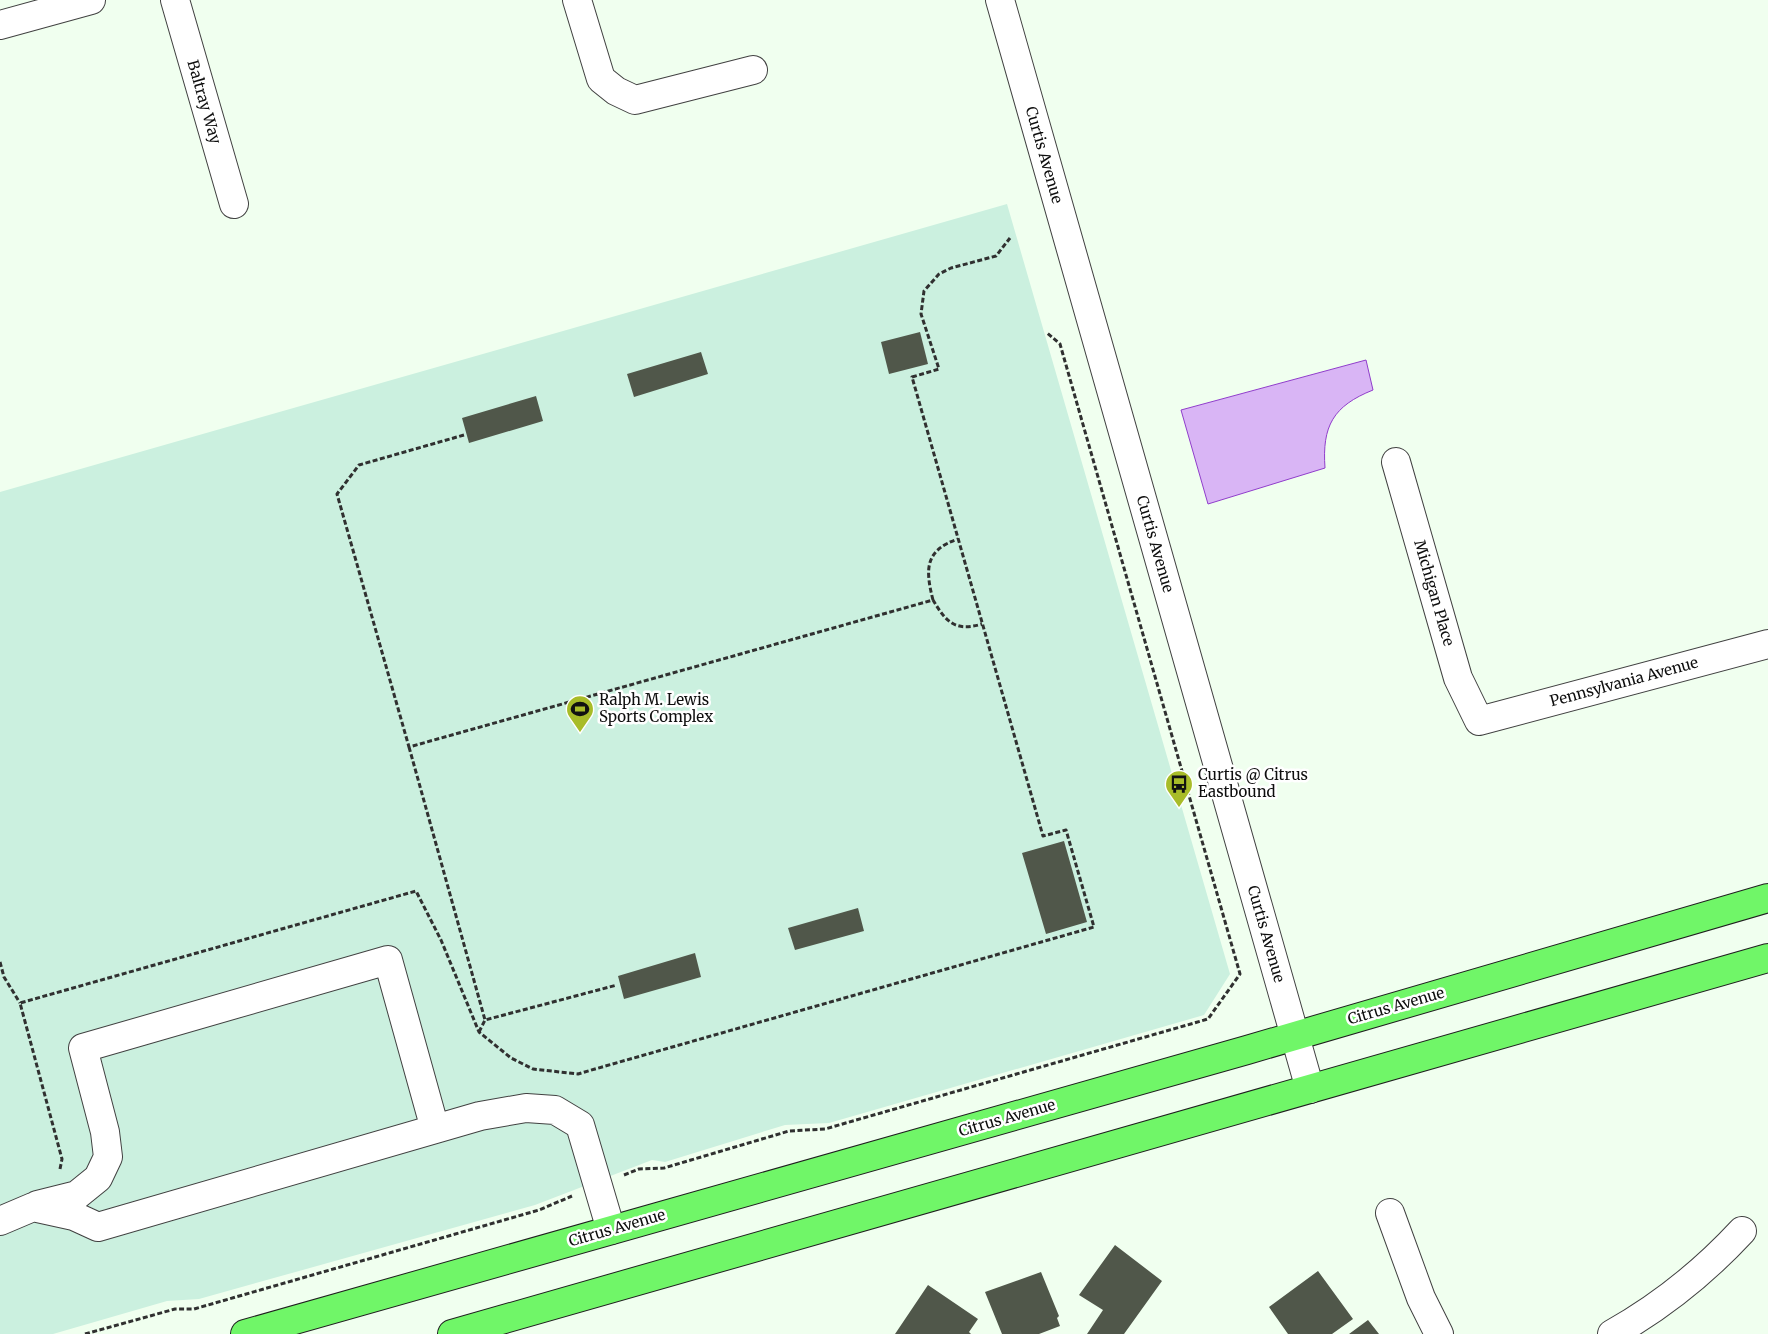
<svg xmlns="http://www.w3.org/2000/svg" width="1768" height="1334" font-family="Merriweather,serif">
  <style>
    .pitch { fill: #cbf0df }
    .water { fill: #d9b5f5; stroke: #903dcb }
    .building { fill: #50574a }
    .lines { fill: none; stroke-linecap: round; stroke-linejoin: round }
    .minor-casing { stroke: #414141; stroke-width: 30 }
    .major-casing { stroke: #1f1f1f; stroke-width: 30 }
    .path { stroke: #303030; stroke-width: 3; stroke-dasharray: 5 2.5; stroke-linecap: butt }
    .minor { stroke: #fff; stroke-width: 28 }
    .major { stroke: #70f668; stroke-width: 28 }
    .labels { text-anchor: middle; stroke-width: 5; stroke-linejoin: round; paint-order: stroke }
    .street-label { font-size: 15px; fill: #0e0e0e; stroke: #fff }
    .poi-label { font-size: 15px; fill: #0e0e0e; stroke: #fff; text-anchor: start }
  </style>
  <rect width="100%" height="100%" fill="#f0ffef"/>
  <path class="pitch" d="M1007,204l223,770 -26,41 -375,108 -44,2 -120,37 -13,-2 -117,45 -336,94 -32,2 -114,33h-53v-842z"/>
  <path class="water" d="M1366,360l7,30c-40,16 -51,36 -48,78l-117,36 -27,-94z"/>
  <path class="building" d="M920,332l8,32 -39,10 -8,-32z
    M701,352l7,22 -74,23 -7,-23z
    M536,396l7,25 -74,22 -7,-25z
    M1064,841l23,81 -41,12 -24,-81z
    M858,908l6,23 -69,19 -7,-22z
    M695,953l6,24 -77,22 -6,-23z
    M1115,1245l47,36 -38,53h-37l16,-24 -24,-15z
    M1318,1271l35,48 -21,15h-44l-19,-27z
    M1041,1272l18,44 -2,2 3,8 -21,8h-37l-17,-42z
    M928,1285l50,34 -9,13 2,2h-76z
    M1368,1320l11,14h-30z"/>
  <g class="lines">
    <g class="minor-casing">
      <path id="minor" d="M175,0l59,204
        M577,0l24,79 15,12 19,9 118,-30
        M1000,0l310,1089
        M0,25l91,-25
        M1396,462l62,216 21,43 289,-77
        M37,1205l40,-10 21,-17 10,-21 -3,-25 -22,-84 305,-88 47,169
        M1390,1213l31,85 18,36
        M0,1221l33,-14 41,9 24,11 382,-111 46,-8 29,2 25,15 31,105
        M1612,1334c50,-28 91,-61 130,-103"/>
    </g>
    <g class="major-casing">
      <path id="major" d="M245,1334l1002,-284 521,-152
        M452,1334l1316,-376"/>
    </g>
    <path class="path" d="M464,435l-105,30 -22,29 72,253 524,-147c13,22 22,32 49,24
      M933,600c-8,-31 -8,-50 25,-61
      M409,747l76,273 132,-35
      M0,962l4,15 16,26
      M479,1032l6,-12
      M60,1169l2,-10 -42,-156 396,-112 25,49 38,92 32,26 22,11 45,5 17,-5 499,-142 -28,-97 -23,6 -131,-459 27,-8 -18,-55 3,-23 15,-17 12,-6 45,-12 14,-18
      M624,1175l15,-6 25,-1 125,-37 36,-2 383,-110 32,-45 -180,-630 -14,-12
      M85,1334l90,-25h19l345,-99 33,-14"/>
    <use href="#minor" class="minor"/>
    <use href="#major" class="major"/>
  </g>
  <defs>
    <g id="stadium-pin" transform="scale(1.4375)"><path d="M0 17L-7.5 6A9.5 9.5 0 1 1 7.5 6Z" fill="#a8bc28" stroke="#fff"/><path d="M0-5a6.5 5 0 1 0 0 10a6.5 5 0 1 0 0-10ZM-3.5-1.8h7v3.6h-7Z" fill="#111"/></g>
    <g id="bus-pin" transform="scale(1.4375)"><path d="M0 17L-7.5 6A9.5 9.5 0 1 1 7.5 6Z" fill="#a8bc28" stroke="#fff"/><path d="M-5-6H5V4H4V6H2V4H-2V6H-4V4H-5ZM-3.5-4V0h7V-4ZM-3.5 1.2v1.5H-2V1.2ZM2 1.2v1.5H3.5V1.2Z" fill="#111"/></g>
  </defs>
  <g fill-rule="evenodd">
    <use href="#stadium-pin" x="580" y="709"/>
    <use href="#bus-pin" x="1179" y="784"/>
  </g>
  <g class="labels">
    <g class="street-label">
      <text transform="translate(204 102) rotate(74)" y="5">Baltray Way</text>
      <text transform="translate(1044 155) rotate(74)" y="5">Curtis Avenue</text>
      <text transform="translate(1155 544) rotate(74)" y="5">Curtis Avenue</text>
      <text transform="translate(1434 593) rotate(74)" y="5">Michigan Place</text>
      <text transform="translate(1624 682) rotate(-15)" y="5">Pennsylvania Avenue</text>
      <text transform="translate(1266 934) rotate(74)" y="5">Curtis Avenue</text>
      <text transform="translate(1396 1006) rotate(-16)" y="5">Citrus Avenue</text>
      <text transform="translate(1007 1118) rotate(-16)" y="5">Citrus Avenue</text>
      <text transform="translate(617 1228) rotate(-16)" y="5">Citrus Avenue</text>
    </g>
    <g class="poi-label">
      <text x="599" y="705">Ralph M. Lewis<tspan x="599" dy="17">Sports Complex</tspan></text>
      <text x="1198" y="780">Curtis @ Citrus<tspan x="1198" dy="17">Eastbound</tspan></text>
    </g>
  </g>
</svg>
